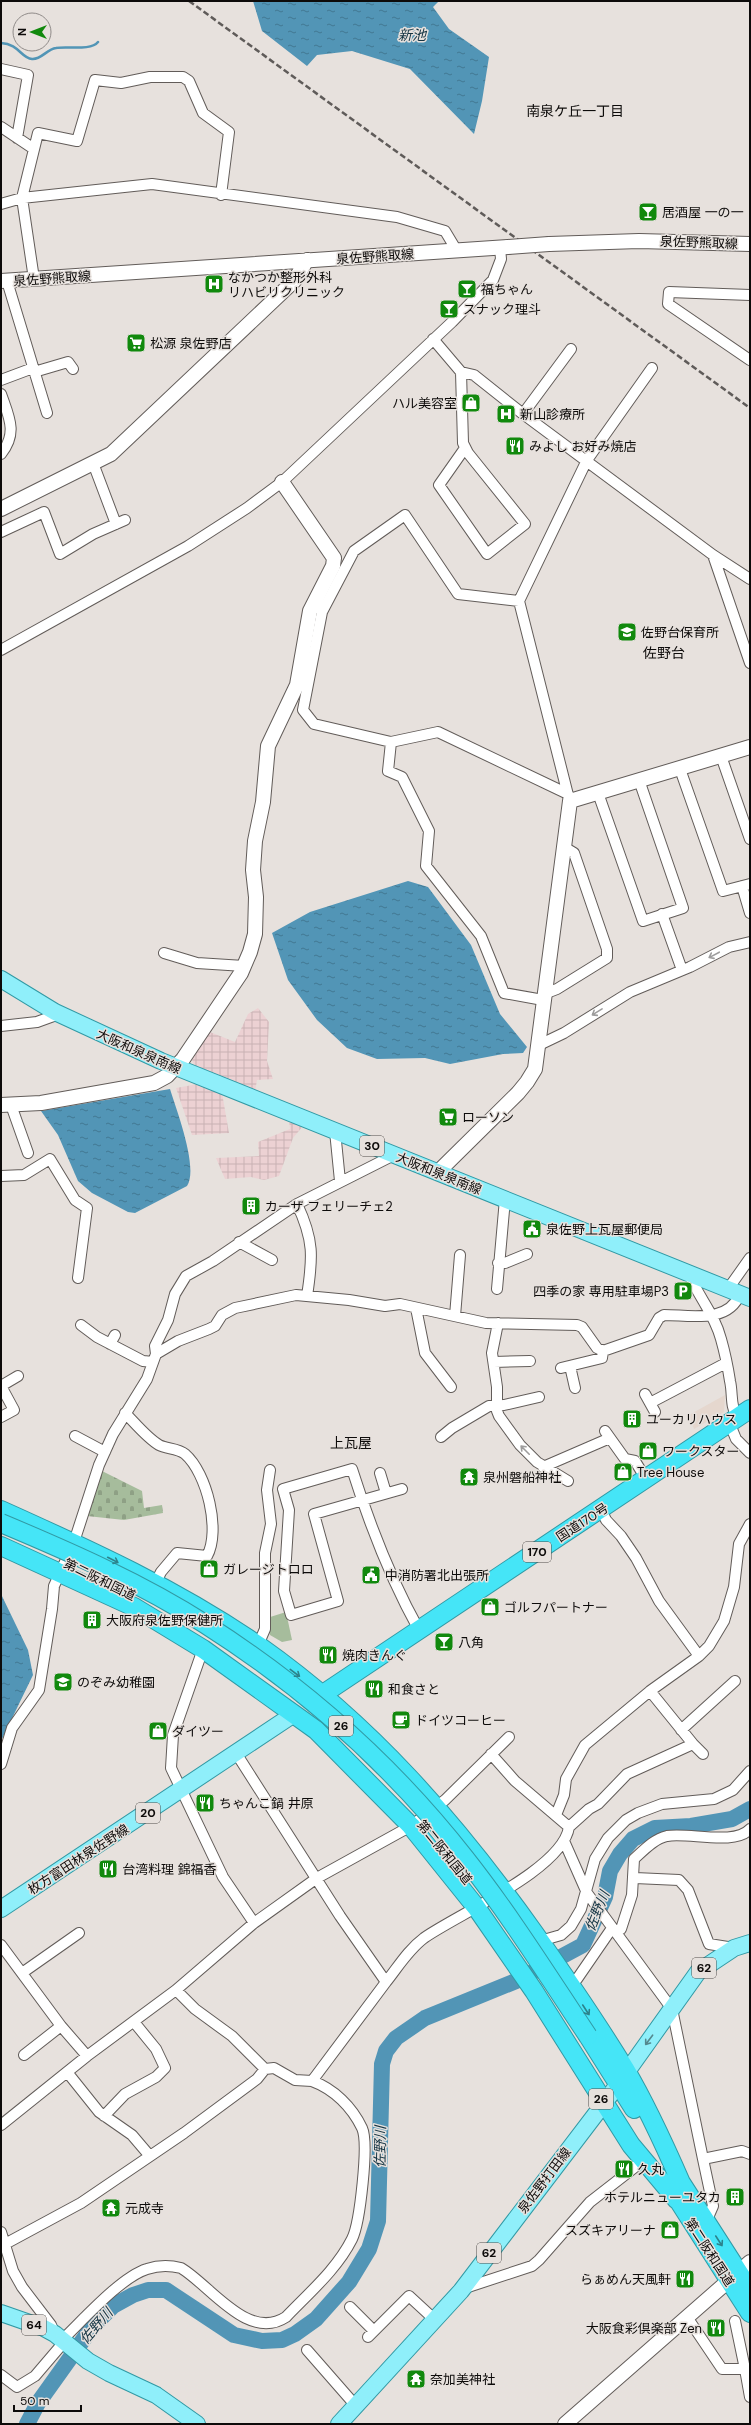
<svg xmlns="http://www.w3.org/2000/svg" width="751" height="2425" font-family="'DM Sans','Noto Sans JP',sans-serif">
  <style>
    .built { fill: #e5d7ce }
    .industrial { fill: url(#industrial-grid) }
    .cemetery { fill: url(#cemetery-stones) }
    .park { fill: #a6bc9c }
    .water { fill: url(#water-ripples) }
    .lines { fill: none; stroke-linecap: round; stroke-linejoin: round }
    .stream { stroke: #5295b6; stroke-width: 2.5 }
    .river { stroke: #5295b6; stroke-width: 16 }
    .street-casing { stroke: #625c59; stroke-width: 12 }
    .secondary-casing { stroke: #625c59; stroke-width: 16 }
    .primary-casing { stroke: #3199a4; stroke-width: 18 }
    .highway-casing { stroke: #3199a4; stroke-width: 20 }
    .street { stroke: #fff; stroke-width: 10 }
    .secondary { stroke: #fff; stroke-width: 14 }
    .primary { stroke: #8feffa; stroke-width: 16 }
    .highway { stroke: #45e5f7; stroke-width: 18 }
    .rail { stroke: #5f5b59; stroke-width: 2.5; stroke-dasharray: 6 3; stroke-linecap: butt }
    .secondary-bridge-casing { stroke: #625c59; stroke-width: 16; stroke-linecap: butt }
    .highway-bridge-casing { stroke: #3199a4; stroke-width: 20; stroke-linecap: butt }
    .secondary-bridge { stroke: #fff; stroke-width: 14 }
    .highway-bridge { stroke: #45e5f7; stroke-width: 18 }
    .oneway { stroke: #9e9d9d }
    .oneway2 { stroke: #2c838c }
    .oneway3 { stroke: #54888e }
    .labels { text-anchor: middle; stroke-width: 3; stroke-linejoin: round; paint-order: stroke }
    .shield { fill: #e7e1dd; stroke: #4e4b49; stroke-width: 1 }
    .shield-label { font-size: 12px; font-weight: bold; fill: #0d0b0a }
    .poi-label { font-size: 13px; fill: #0d0b0a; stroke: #e7e1dd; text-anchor: start }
    .street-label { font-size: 13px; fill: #0d0b0a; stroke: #e7e1dd }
    .water-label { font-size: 14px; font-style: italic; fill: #143443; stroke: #e7e1dd }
    .neighbourhood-label { font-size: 14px; fill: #0d0b0a; stroke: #e7e1dd }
  </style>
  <defs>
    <pattern id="industrial-grid" width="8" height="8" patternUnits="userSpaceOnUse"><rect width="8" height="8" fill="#ecd1d3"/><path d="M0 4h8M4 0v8" fill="none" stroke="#c9b2b4"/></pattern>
    <pattern id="cemetery-stones" width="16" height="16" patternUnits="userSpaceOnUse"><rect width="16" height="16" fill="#a6bc9c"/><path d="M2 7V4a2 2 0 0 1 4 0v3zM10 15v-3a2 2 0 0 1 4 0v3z" fill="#8ea085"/></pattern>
    <pattern id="water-ripples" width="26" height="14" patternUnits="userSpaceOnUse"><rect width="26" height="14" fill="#5295b6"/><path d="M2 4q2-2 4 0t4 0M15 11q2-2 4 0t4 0" fill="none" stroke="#427892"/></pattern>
  </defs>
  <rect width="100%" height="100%" fill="#e7e1dd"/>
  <path class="built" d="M725,1395l-1,17 -30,17 -5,-14z"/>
  <path class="industrial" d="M258,1008l11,14 -2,39 6,18 -16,1 -2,12 -59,-24 -4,-8 18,-28 25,10 13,-28z
    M198,1084l24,9 7,40 -37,2 -16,-47z
    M289,1120l14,6 -10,12 -14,38 -15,4 -13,-3 -26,2 -9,-21 43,-2 -1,-14 32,-13z"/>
  <path class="cemetery" d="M100,1470l42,21 2,17 18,-3 1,8 -39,7 -37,-4z"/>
  <path class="park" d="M286,1612l6,28 -10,2 -12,-7 -3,-17z"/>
  <path class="water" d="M253,1h186l-6,6 16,22 40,28 -7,44 -8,33 -64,-65 -58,-18 -35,4 -10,11 -45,-35z
    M408,881l20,6 43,58 29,69 27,33 -4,6 -20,1 -53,10 -25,-6 -48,1 -30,-11 -30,-28 -29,-40 -16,-47 38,-21z
    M170,1089c6,20 29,79 17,97l-52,27 -7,-1 -36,-19 -14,-12 -20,-46 -17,-24z
    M1,1594l27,56 5,25 -32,66z"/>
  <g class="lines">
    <path class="stream" d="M1,43c18,1 20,15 31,16 9,1 15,-10 24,-11 11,-2 35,3 42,-6"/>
    <path class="river" d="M27,2424l11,-21 55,-77 20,-20 20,-11 15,-5h18l68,45 28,6 20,-1 13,-6 21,-15 33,-37 20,-33 9,-28 4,-157 4,-13 10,-13 29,-20 91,-37 67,-36 22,-48 5,-26 10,-17 13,-15 22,-11 36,-2 41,-7 18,-10"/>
    <g class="street-casing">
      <path id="street" d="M1,69l27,6 -11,63
        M1,127l33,22
        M1,204l21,-6 130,-14 245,33 48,14 12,20
        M34,279l-12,-81 16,-65 39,8 18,-61 26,3 29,-6h33l6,4 14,32 26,19 -8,63
        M7,281l40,132
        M750,295l-81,-3 -1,12 82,56
        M433,339l28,33 13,3 49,39 190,141 37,24
        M34,372l34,-10 5,7
        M461,372l2,71 5,10 57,71 -38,30 -48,-69 26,-37
        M1,380l32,-12
        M1,394c8,23 17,39 0,60
        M523,414l48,-65
        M93,463l23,61
        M1,532l43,-20 16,42 33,-20 32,-14
        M713,555l37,108
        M519,601l50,198
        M1,650l187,-104 59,-38 35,-26 170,-160 41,-42 8,-21 -1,-11
        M391,742l-3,29 14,6 27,54 -3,35 55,70 23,57 39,7
        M721,756l29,83
        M680,769l43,122 27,-7
        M598,793l45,128 40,-13 -44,-128
        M568,794l-130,-62 -47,10 -77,-18 -11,-14 19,-98 32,-61 51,-36 53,79 61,7 68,-141 65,-92
        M742,886l8,27
        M662,914l20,56
        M164,953l33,10 47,3
        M544,994l13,-5 50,-31v-9l-33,-96 -10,-6
        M1,1026l36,-4 22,-8
        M539,1045l25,-12 66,-41 60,-25 39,-20 21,-5
        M11,1105l17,48
        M335,1131l5,50
        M1,1176l23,-1 26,-16 25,41 12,8 -9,70
        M297,1204c17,36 16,53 10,92
        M239,1242l33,18
        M498,1263h7l22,-9
        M689,1274c10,24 25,39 32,65 4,14 7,29 9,42 3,13 0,25 7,36
        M497,1289l8,-90
        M728,1289l22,-31
        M416,1308l9,45 26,34
        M455,1316l5,-61
        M498,1323l-6,30 5,34v24l2,5 21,29 17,17 31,19
        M81,1325l16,12 46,24 10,1
        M110,1344l5,-9
        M156,1354l-1,-8 13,-26 7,-26 11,-18 27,-15 84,-57 97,-49
        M494,1362l36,-1
        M570,1366l5,22
        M561,1368l41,-10 1,-7
        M645,1394l10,18
        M650,1403l76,-40
        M125,1413c10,10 22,25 34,32 7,4 19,3 26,9 22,19 36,77 22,102l-30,-3 -16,19 -5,10
        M1,1417l13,-7 -13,-24 17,-10
        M729,1422l7,17 14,14
        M605,1431l20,28 10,2 11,18
        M75,1436l30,16
        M441,1437l11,-9 37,-22 15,-1 35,-8
        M543,1467l67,-29
        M380,1473l6,20
        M402,1489l-88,25 24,87 -47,14 -7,-24 5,-81 -6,-21 69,-20c18,57 38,109 67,161
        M601,1509l5,11 15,16 15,22 23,43 40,55
        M258,1645l7,-16v-76l6,-29 -4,-34 3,-20
        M203,1649l-30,86 -2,33 52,109 31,46
        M650,1691l43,53 10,10
        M681,1730l54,-49
        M236,1753l104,163 46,66c12,-15 22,-32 38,-44 34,-24 139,-69 145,-111l-54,-46 -24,-27
        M1,1764l11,-36 27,-38 13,-81 2,-23 20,-44 25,-77 14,-31 34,-55 9,-25 22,-13 31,-12 6,-3 7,-11 13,-7 61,-13 53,5 36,6 15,-2 86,19 91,2 5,2 15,21 6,3 46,-16 10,-17 5,-3c26,0 64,9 76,-21
        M556,1815l8,-20 2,-16 19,-34 65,-54 49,-35 10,-10 15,-25 10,-34 5,-43 11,-20
        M569,1827l20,-18 9,-5 29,-30 66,-30
        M564,1841l23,52 85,116 31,150 39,-8 8,3
        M635,1878l44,2 9,10 21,54 25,4
        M540,1941l21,-6 10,-9 10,-17 14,-50 13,-21 18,-18 12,-7 24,-9 52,-5 19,-9 17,-19
        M1,1945l60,81 26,30
        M22,1973l57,-40
        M570,1985l7,-6 33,-48 11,-2 11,-34 2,-36c10,-9 20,-20 33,-23 21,-4 68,10 83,-7
        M176,1990l19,19 37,27 33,33 9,-1 21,12 17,1 74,-99
        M24,2055l37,-29
        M67,2072l32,40 33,23 17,20
        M104,2116l21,-22 31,-17 9,-9 -9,-19 -22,-27
        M1,2125l86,-69 89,-66 78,-67 63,-45 94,-52 34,-26 64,-63
        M703,2159l10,47 -7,16
        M1,2232l12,39 9,16 29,38 3,7
        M5,2244l76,-41 103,-70 73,-54 8,-10
        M462,2289l70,-23 7,-6 51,-58 54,-42
        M350,2307l24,24
        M687,2317l35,52h23l5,28
        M735,2321l10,48
        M368,2337l41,-41 26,24
        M62,2340c21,-20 59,-63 85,-71 12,-4 22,-4 34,-1 29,17 67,74 105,49 24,-25 51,-48 66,-78 8,-16 17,-96 10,-111 -10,-21 -28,-39 -50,-47
        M307,2350l49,56
        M1,2375l16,12 18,-11 29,-34"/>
    </g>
    <g class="secondary-casing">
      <path id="secondary" d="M549,244l90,-3 111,3
        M1,281l507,-34
        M1,509l110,-55 183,-173 13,-21
        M1,1105l40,-2 113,-20 13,-7 16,-17 58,-86 9,-21 5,-18 1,-37 -3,-27 2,-29 8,-39 5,-56 29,-61 13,-74 23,-45 1,-8 -52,-76
        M438,1172l80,-79 9,-11 8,-13 35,-268 180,-54
        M565,2424l185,-162"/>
    </g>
    <g class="primary-casing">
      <path id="primary" d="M1,979l54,33 106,49 589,237
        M1,1909l293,-195
        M1,2313l43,15 11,6 33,27 21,12 47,22 41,29
        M339,2424l122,-133 150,-197 87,-122 36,-24 16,-5"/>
    </g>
    <g class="highway-casing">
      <path id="highway" d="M1,1510c89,40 177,80 258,136 112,79 197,177 276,288 31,44 62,89 90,135 22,37 40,77 57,116
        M1,1546l133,61 69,42 113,81 95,96 65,81 58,84 97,154 46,55
        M314,1700l436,-291
        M588,2036l46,73
        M678,2178l72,112
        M671,2189l79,124"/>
    </g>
    <use href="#street" class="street"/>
    <use href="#secondary" class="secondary"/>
    <use href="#primary" class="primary"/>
    <use href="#highway" class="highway"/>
    <path class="rail" d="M189,1l561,407"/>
    <g class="secondary-bridge-casing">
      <path id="secondary-bridge" d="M508,247l41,-3"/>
    </g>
    <g class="highway-bridge-casing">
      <path id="highway-bridge" d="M1,1523c69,29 140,60 204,101 99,63 188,142 260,234 45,57 83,118 123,178"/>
    </g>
    <use href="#secondary-bridge" class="secondary-bridge"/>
    <use href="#highway-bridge" class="highway-bridge"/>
  </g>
  <defs><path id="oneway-shaft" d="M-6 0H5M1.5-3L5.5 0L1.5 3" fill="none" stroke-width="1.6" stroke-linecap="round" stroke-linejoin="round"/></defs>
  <g class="oneway">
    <use href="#oneway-shaft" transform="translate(714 955) rotate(152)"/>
    <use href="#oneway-shaft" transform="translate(597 1012) rotate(148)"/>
    <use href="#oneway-shaft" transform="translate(525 1450) rotate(-135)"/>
  </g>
  <g class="oneway2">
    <use href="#oneway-shaft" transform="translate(113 1560) rotate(27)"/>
    <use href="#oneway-shaft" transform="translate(295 1673) rotate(37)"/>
    <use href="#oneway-shaft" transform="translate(586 2010) rotate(57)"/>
    <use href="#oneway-shaft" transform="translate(719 2241) rotate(57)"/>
  </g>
  <use class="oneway3" href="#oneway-shaft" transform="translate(649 2040) rotate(127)"/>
  <defs>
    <g id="bar-square" transform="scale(1)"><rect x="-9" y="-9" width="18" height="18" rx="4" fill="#11890d" stroke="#e7e1dd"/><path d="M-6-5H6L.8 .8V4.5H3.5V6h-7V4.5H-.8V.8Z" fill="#fff"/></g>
    <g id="hospital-square" transform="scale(1)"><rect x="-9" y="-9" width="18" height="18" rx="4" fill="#11890d" stroke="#e7e1dd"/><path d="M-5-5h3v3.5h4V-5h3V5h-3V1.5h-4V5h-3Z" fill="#fff"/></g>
    <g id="supermarket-square" transform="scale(1)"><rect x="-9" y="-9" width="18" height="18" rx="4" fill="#11890d" stroke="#e7e1dd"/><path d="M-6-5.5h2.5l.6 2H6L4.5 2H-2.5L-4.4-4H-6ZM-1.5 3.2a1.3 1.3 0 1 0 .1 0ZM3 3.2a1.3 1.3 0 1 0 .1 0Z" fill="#fff"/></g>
    <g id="shop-square" transform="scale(1)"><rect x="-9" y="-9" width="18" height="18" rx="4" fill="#11890d" stroke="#e7e1dd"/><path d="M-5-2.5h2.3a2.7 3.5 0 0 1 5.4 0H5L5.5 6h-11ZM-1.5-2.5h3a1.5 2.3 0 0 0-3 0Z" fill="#fff"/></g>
    <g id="restaurant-square" transform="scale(1)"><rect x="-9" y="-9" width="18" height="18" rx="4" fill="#11890d" stroke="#e7e1dd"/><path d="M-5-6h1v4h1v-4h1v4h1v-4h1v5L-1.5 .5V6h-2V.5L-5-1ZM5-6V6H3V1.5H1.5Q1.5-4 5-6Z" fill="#fff"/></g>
    <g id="school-square" transform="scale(1)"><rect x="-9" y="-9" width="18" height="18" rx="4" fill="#11890d" stroke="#e7e1dd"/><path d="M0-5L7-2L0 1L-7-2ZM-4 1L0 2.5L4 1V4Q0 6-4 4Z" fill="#fff"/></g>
    <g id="building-square" transform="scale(1)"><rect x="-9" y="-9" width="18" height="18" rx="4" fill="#11890d" stroke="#e7e1dd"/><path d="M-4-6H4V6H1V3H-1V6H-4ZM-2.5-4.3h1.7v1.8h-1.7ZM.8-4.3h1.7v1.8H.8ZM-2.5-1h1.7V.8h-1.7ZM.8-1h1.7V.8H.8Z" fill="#fff"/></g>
    <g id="civic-square" transform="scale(1)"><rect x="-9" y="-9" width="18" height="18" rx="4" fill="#11890d" stroke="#e7e1dd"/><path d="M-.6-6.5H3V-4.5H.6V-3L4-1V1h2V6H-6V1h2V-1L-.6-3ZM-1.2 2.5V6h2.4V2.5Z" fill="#fff"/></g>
    <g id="parking-square" transform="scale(1)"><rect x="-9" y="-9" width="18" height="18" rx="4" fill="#11890d" stroke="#e7e1dd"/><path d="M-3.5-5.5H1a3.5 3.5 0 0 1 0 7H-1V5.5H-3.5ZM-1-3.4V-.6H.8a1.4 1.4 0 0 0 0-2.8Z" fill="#fff"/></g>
    <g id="temple-square" transform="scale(1)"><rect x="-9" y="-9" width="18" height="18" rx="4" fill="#11890d" stroke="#e7e1dd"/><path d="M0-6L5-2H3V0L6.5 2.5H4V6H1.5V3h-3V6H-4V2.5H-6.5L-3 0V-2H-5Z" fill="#fff"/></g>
    <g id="cafe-square" transform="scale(1)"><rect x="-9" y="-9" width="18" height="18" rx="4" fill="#11890d" stroke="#e7e1dd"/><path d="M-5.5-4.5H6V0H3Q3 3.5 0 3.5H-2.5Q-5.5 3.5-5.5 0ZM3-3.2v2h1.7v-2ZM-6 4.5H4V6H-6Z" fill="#fff"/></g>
  </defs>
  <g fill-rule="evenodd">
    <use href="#bar-square" x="648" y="212"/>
    <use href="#hospital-square" x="214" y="284"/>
    <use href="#bar-square" x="467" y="289"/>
    <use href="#bar-square" x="449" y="309"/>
    <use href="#supermarket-square" x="136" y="343"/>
    <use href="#shop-square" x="471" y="403"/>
    <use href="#hospital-square" x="506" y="414"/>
    <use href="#restaurant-square" x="515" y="446"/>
    <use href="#school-square" x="627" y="632"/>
    <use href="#supermarket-square" x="448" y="1117"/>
    <use href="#building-square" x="251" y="1206"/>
    <use href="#civic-square" x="532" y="1229"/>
    <use href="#parking-square" x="683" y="1291"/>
    <use href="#building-square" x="632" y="1419"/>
    <use href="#shop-square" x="648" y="1451"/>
    <use href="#shop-square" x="623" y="1472"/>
    <use href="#temple-square" x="469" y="1477"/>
    <use href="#shop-square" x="209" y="1569"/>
    <use href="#civic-square" x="371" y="1575"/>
    <use href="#shop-square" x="490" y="1607"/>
    <use href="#building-square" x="92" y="1620"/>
    <use href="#bar-square" x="444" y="1642"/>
    <use href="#restaurant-square" x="328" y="1655"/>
    <use href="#school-square" x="63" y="1682"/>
    <use href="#restaurant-square" x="374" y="1689"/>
    <use href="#cafe-square" x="401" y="1720"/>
    <use href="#shop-square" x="158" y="1731"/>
    <use href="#restaurant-square" x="205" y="1803"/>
    <use href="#restaurant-square" x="108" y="1869"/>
    <use href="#restaurant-square" x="624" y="2169"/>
    <use href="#building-square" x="735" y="2197"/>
    <use href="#temple-square" x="111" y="2208"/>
    <use href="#shop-square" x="670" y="2230"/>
    <use href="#restaurant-square" x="685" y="2279"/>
    <use href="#restaurant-square" x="716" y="2328"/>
    <use href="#temple-square" x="416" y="2379"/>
  </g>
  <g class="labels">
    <g class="shield">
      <rect x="360" y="1136" width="24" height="20" rx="3"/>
      <rect x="523" y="1542" width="28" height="20" rx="3"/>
      <rect x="329" y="1716" width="24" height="20" rx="3"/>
      <rect x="136" y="1803" width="24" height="20" rx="3"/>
      <rect x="692" y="1958" width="24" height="20" rx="3"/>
      <rect x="589" y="2089" width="24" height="20" rx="3"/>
      <rect x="477" y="2243" width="24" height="20" rx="3"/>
      <rect x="22" y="2315" width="24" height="20" rx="3"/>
    </g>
    <g class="shield-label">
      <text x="372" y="1150">30</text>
      <text x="537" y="1556">170</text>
      <text x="341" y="1730">26</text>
      <text x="148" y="1817">20</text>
      <text x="704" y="1972">62</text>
      <text x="601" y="2103">26</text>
      <text x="489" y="2257">62</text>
      <text x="34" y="2329">64</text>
    </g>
    <g class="poi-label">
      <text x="662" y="217">居酒屋 一の一</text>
      <text x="228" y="282">なかつか整形外科<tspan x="228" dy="15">リハビリクリニック</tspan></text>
      <text x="481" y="294">福ちゃん</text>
      <text x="463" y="314">スナック理斗</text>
      <text x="150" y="348">松源 泉佐野店</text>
      <text x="457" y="408" text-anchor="end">ハル美容室</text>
      <text x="520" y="419">新山診療所</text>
      <text x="529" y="451">みよし お好み焼店</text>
      <text x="641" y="637">佐野台保育所</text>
      <text x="462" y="1122">ローソン</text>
      <text x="265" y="1211">カーザ フェリーチェ2</text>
      <text x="546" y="1234">泉佐野上瓦屋郵便局</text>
      <text x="669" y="1296" text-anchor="end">四季の家 専用駐車場P3</text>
      <text x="646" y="1424">ユーカリハウス</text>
      <text x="662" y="1456">ワークスター</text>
      <text x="637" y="1477">Tree House</text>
      <text x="483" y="1482">泉州磐船神社</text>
      <text x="223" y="1574">ガレージトロロ</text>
      <text x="385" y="1580">中消防署北出張所</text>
      <text x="504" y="1612">ゴルフパートナー</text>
      <text x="106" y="1625">大阪府泉佐野保健所</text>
      <text x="458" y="1647">八角</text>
      <text x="342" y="1660">焼肉きんぐ</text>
      <text x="77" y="1687">のぞみ幼稚園</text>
      <text x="388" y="1694">和食さと</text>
      <text x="415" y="1725">ドイツコーヒー</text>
      <text x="172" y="1736">ダイツー</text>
      <text x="219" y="1808">ちゃんこ鍋 井原</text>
      <text x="122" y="1874">台湾料理 錦福香</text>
      <text x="638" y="2174">久丸</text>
      <text x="721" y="2202" text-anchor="end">ホテルニューユタカ</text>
      <text x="125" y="2213">元成寺</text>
      <text x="656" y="2235" text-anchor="end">スズキアリーナ</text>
      <text x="671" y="2284" text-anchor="end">らぁめん天風軒</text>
      <text x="702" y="2333" text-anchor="end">大阪食彩倶楽部 Zen</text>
      <text x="430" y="2384">奈加美神社</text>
    </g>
    <g class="street-label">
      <text transform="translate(699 242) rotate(2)" y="5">泉佐野熊取線</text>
      <text transform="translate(375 256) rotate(-4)" y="5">泉佐野熊取線</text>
      <text transform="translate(52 278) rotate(-4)" y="5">泉佐野熊取線</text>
      <text transform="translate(139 1051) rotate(24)" y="5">大阪和泉泉南線</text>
      <text transform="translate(439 1173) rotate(22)" y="5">大阪和泉泉南線</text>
      <text transform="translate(582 1522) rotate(-33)" y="5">国道170号</text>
      <text transform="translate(100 1579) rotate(26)" y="5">第二阪和国道</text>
      <text transform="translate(445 1852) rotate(51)" y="5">第二阪和国道</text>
      <text transform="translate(78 1859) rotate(-33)" y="5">枚方富田林泉佐野線</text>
      <text transform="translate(544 2180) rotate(-53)" y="5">泉佐野打田線</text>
      <text transform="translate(710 2252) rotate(57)" y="5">第二阪和国道</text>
    </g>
    <g class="water-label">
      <text x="412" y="40">新池</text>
      <text transform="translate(597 1911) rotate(-68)" y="5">佐野川</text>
      <text transform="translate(380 2147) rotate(-89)" y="5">佐野川</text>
      <text transform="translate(96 2326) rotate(-49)" y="5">佐野川</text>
    </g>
    <g class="neighbourhood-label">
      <text x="575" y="116">南泉ケ丘一丁目</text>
      <text x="664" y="658">佐野台</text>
      <text x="351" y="1448">上瓦屋</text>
    </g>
  </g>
  <rect width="751" height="2425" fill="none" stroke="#0d0b0a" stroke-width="4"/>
  <g transform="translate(32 32) rotate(270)"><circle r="19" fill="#e7e1dd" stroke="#908b89"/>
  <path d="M0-3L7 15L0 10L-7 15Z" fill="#11890d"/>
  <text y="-6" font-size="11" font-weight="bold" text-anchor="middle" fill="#0d0b0a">N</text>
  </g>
  <path d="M14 2405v6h67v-6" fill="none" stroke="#0d0b0a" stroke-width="2"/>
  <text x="20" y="2405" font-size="12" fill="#0d0b0a" stroke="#e7e1dd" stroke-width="3" paint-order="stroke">50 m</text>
</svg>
